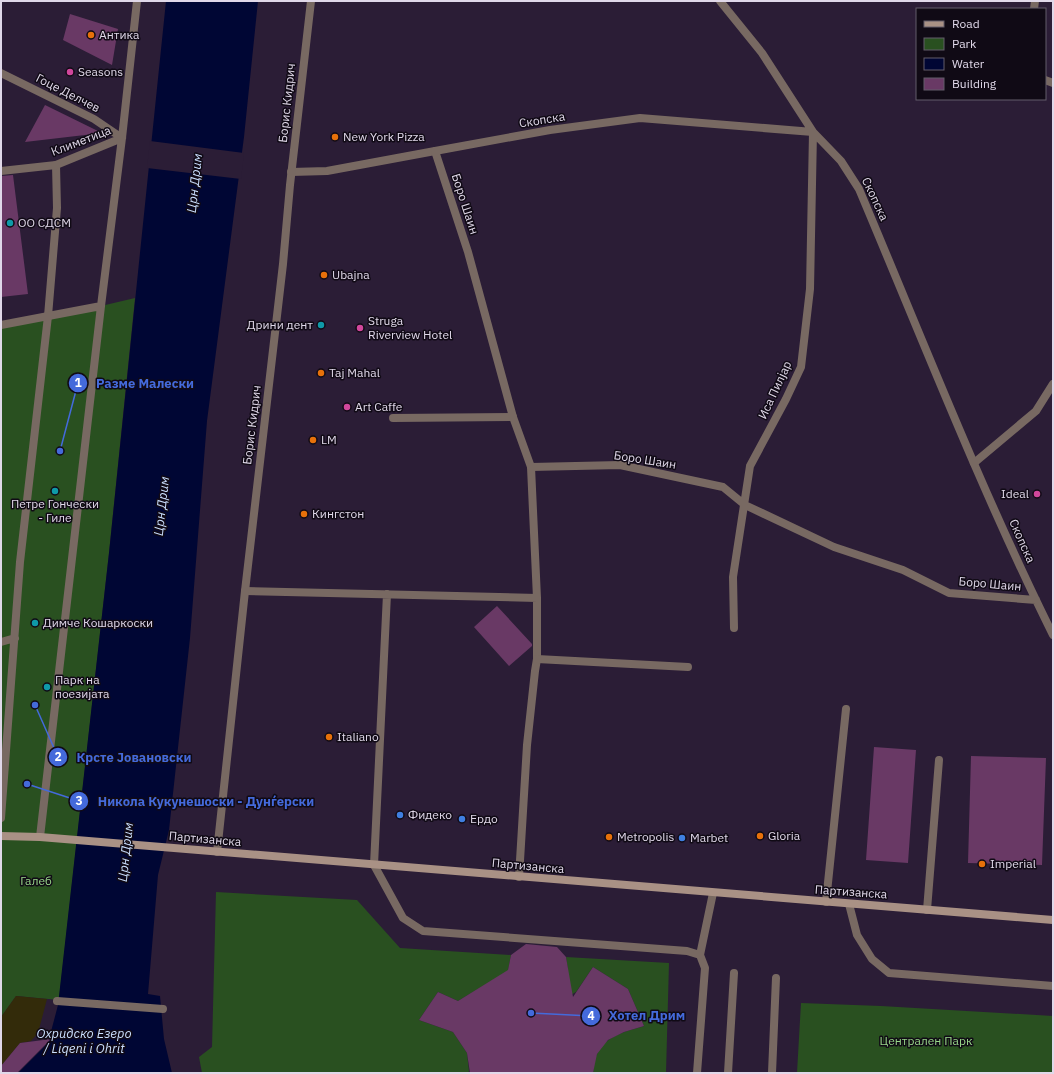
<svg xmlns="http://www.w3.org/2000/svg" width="1054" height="1074" font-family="'IBM Plex Sans',sans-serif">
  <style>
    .green { fill: #295020 }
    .sand { fill: #332b0a }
    .water { fill: #000634 }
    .pier { fill: #2b1d36 }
    .building { fill: #693965 }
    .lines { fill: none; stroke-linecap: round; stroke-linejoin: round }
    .lane { stroke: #786962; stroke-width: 8 }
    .street { stroke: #786962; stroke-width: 8 }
    .secondary { stroke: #a99185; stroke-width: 8 }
    .food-dot { fill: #e8710a; stroke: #100a15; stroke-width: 1.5 }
    .hotel-dot { fill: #d1479c; stroke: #100a15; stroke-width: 1.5 }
    .culture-dot { fill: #0f9aa8; stroke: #100a15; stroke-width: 1.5 }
    .shop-dot { fill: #3f7fe0; stroke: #100a15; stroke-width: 1.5 }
    .labels { text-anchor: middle; stroke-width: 3; stroke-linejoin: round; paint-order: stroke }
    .poi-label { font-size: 12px; fill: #e0d8e9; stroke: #100a15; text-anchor: start }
    .street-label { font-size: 12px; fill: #e0d8e9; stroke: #100a15 }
    .park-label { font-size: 12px; fill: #98d689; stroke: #100a15 }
    .water-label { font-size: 13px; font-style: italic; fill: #cadefe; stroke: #100a15 }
    .leader { fill: none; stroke: #446adb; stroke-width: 1.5 }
    .callout-dot { fill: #446adb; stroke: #100a15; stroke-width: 1.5 }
    .mark-label { font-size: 12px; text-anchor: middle; font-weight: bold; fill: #fff }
    .callout-label { font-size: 13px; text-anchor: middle; font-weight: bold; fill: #446adb; stroke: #100a15; stroke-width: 3; stroke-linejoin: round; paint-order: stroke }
  </style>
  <rect width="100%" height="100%" fill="#2b1d36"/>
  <path class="green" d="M135,298l-26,255 -50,447 -43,-4 -15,21v-692l100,-19z
    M216,892l141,8 43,48 111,7 -3,16 -50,30 -20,-9 -19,28 34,12 14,21 2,18 -1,2h-266l-3,-16 13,-10z
    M566,957l103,6 -3,110h-73c1,-6 1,-13 4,-19 8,-18 30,-23 47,-28l-16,-37 -35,-22 -17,25 -23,13 15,-35z
    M801,1003l80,3 172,10v57h-256z"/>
  <path class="sand" d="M16,996l31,3 -9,34 -7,8 -11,2 -19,23v-49z"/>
  <path class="water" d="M166,1h92l-14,136 -37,284 -17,217 -21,192 -11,45 -10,119 12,2 4,43 8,34h-154l30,-30 10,-38 51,-452z"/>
  <path class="pier" d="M150,141l94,12 -3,26 -94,-11z"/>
  <path class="building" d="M70,14l48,15 -6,36 -49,-25z
    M45,105l57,28 -77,9z
    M13,175l15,119 -27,3v-121z
    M497,606l35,38v2l-23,20 -35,-39z
    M874,747l42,3 -8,113 -42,-3z
    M971,756l75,2 -4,107 -74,-2z
    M526,944l31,3 9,10 7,40 20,-30 35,22 16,37 -20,6 -16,8 -11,14 -4,19h-123l-3,-20 -14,-21 -34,-12 19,-28 20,9 50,-31 3,-15z
    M51,1039l-34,34h-16v-7l19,-23z"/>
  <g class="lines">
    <path class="lane" d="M1034,9l1,-8
      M1045,80l8,3
      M291,172l36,-1 108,-20
      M393,418l120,-1
      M974,463l62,-52 17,-27
      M245,591l292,7
      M387,594l-13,271 29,53 20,13 264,20 13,4
      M1,642l14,-4
      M1,818l19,-256 28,-246 9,-108 -1,-43
      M519,877l8,-132 8,-74 2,-12v-61l-6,-131
      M826,902l20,-193
      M849,904l8,31 15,24 17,14 164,13
      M927,910l12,-150
      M697,1073l8,-105 -5,-13 13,-62
      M728,1073l6,-100
      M772,1073l4,-95"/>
    <path class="street" d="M720,1l42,52 51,79 -3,157 -9,78 -15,32 -36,67 -17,111 1,51
      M1,73l93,46 28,19
      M1,171l55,-6 66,-27
      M1,325l100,-19
      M1036,600l-87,-7 -46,-23 -69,-23 -89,-42 -22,-18 -103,-22 -89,2 -18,-50 -45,-165 -33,-101 115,-21 90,-12 173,14 28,29 18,28c63,149 122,301 194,446
      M537,659l151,8
      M40,837l61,-531 21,-168 15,-137
      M217,852l28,-261 38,-327 7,-79 21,-184
      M57,1001l106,8"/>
    <path class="secondary" d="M1,836l39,1 1013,83"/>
  </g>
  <g class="food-dot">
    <circle cx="91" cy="35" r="4"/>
    <circle cx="335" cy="137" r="4"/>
    <circle cx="324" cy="275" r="4"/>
    <circle cx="321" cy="373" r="4"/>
    <circle cx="313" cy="440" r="4"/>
    <circle cx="304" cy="514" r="4"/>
    <circle cx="329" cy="737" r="4"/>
    <circle cx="760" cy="836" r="4"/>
    <circle cx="609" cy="837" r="4"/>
    <circle cx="982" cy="864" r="4"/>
  </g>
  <g class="hotel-dot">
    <circle cx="70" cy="72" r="4"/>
    <circle cx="360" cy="328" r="4"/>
    <circle cx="347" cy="407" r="4"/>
    <circle cx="1037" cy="494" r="4"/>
  </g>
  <g class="culture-dot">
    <circle cx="10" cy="223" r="4"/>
    <circle cx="321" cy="325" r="4"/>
    <circle cx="55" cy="491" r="4"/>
    <circle cx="35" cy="623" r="4"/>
    <circle cx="47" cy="687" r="4"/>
  </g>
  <g class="shop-dot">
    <circle cx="400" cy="815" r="4"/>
    <circle cx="462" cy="819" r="4"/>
    <circle cx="682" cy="838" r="4"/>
  </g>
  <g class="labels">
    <g class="poi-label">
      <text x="99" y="39">Aнтика</text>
      <text x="78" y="76">Seasons</text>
      <text x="343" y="141">New York Pizza</text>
      <text x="18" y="227">ОО СДСМ</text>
      <text x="332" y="279">Ubajna</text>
      <text x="368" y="325">Struga<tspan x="368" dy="14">Riverview Hotel</tspan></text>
      <text x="313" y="329" text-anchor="end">Дрини дент</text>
      <text x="329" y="377">Taj Mahal</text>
      <text x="355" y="411">Art Caffe</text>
      <text x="321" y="444">LM</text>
      <text x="1029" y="498" text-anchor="end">Ideal</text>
      <text x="55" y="508" text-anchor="middle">Петре Гончески<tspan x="55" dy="14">- Гиле</tspan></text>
      <text x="312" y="518">Кингстон</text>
      <text x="43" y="627">Димче Кошаркоски</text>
      <text x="55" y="684">Парк на<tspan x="55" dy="14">поезијата</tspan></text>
      <text x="337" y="741">Italiano</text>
      <text x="408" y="819">Фидеко</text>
      <text x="470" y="823">Ердо</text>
      <text x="768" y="840">Gloria</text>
      <text x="617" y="841">Metropolis</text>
      <text x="690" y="842">Marbet</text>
      <text x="990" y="868">Imperial</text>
    </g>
    <g class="street-label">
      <text transform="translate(68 93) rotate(27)" y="4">Гоце Делчев</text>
      <text transform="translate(287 103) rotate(-84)" y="4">Борис Кидрич</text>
      <text transform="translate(542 120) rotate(-9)" y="4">Скопска</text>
      <text transform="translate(81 141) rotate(-21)" y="4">Климетица</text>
      <text transform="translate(875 199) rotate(65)" y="4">Скопска</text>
      <text transform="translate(465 204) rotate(72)" y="4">Боро Шаин</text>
      <text transform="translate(775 390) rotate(-65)" y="4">Иса Пилјар</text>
      <text transform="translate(252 425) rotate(-83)" y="4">Борис Кидрич</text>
      <text transform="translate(645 460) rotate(9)" y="4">Боро Шаин</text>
      <text transform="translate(1022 541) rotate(66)" y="4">Скопска</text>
      <text transform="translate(990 584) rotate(5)" y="4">Боро Шаин</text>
      <text transform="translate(205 839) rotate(5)" y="4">Партизанска</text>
      <text transform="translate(528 866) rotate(5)" y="4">Партизанска</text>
      <text transform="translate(851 892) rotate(4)" y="4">Партизанска</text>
    </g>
    <g class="park-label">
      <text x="36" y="885">Галеб</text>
      <text x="926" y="1045">Централен Парк</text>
    </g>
    <g class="water-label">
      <text transform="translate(194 183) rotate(-84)" y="5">Црн Дрим</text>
      <text transform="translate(161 506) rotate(-84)" y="5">Црн Дрим</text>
      <text transform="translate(125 852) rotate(-84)" y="5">Црн Дрим</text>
      <text x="84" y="1038">Охридско Езеро<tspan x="84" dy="15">/ Liqeni i Ohrit</tspan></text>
    </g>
  </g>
  <path class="leader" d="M60 451L78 383M35 705L58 757M27 784L79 801M531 1013L591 1016"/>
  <g class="callout-dot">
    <circle cx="60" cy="451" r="4"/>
    <circle cx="35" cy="705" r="4"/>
    <circle cx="27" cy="784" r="4"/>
    <circle cx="531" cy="1013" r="4"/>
    <circle cx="78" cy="383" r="10"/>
    <circle cx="58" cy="757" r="10"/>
    <circle cx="79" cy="801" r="10"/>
    <circle cx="591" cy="1016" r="10"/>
  </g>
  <g class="mark-label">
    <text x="78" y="387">1</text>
    <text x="58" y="761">2</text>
    <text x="79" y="805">3</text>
    <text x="591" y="1020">4</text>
  </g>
  <g class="callout-label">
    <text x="145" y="388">Разме Малески</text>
    <text x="134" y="762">Крсте Јовановски</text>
    <text x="206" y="806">Никола Кукунешоски - Дунѓерски</text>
    <text x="647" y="1020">Хотел Дрим</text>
  </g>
  <rect width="1054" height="1074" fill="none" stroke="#e0d8e9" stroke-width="4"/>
  <rect x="916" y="8" width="130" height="92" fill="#100a15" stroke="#635c6a"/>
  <rect x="924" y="21" width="20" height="6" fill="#a99185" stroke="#635c6a"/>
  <text x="952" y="28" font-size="12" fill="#e0d8e9">Road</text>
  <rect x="924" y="38" width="20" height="12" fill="#295020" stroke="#635c6a"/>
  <text x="952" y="48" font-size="12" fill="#e0d8e9">Park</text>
  <rect x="924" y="58" width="20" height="12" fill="#000634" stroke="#635c6a"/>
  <text x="952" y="68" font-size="12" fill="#e0d8e9">Water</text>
  <rect x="924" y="78" width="20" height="12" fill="#693965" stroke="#635c6a"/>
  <text x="952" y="88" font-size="12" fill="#e0d8e9">Building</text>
</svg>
